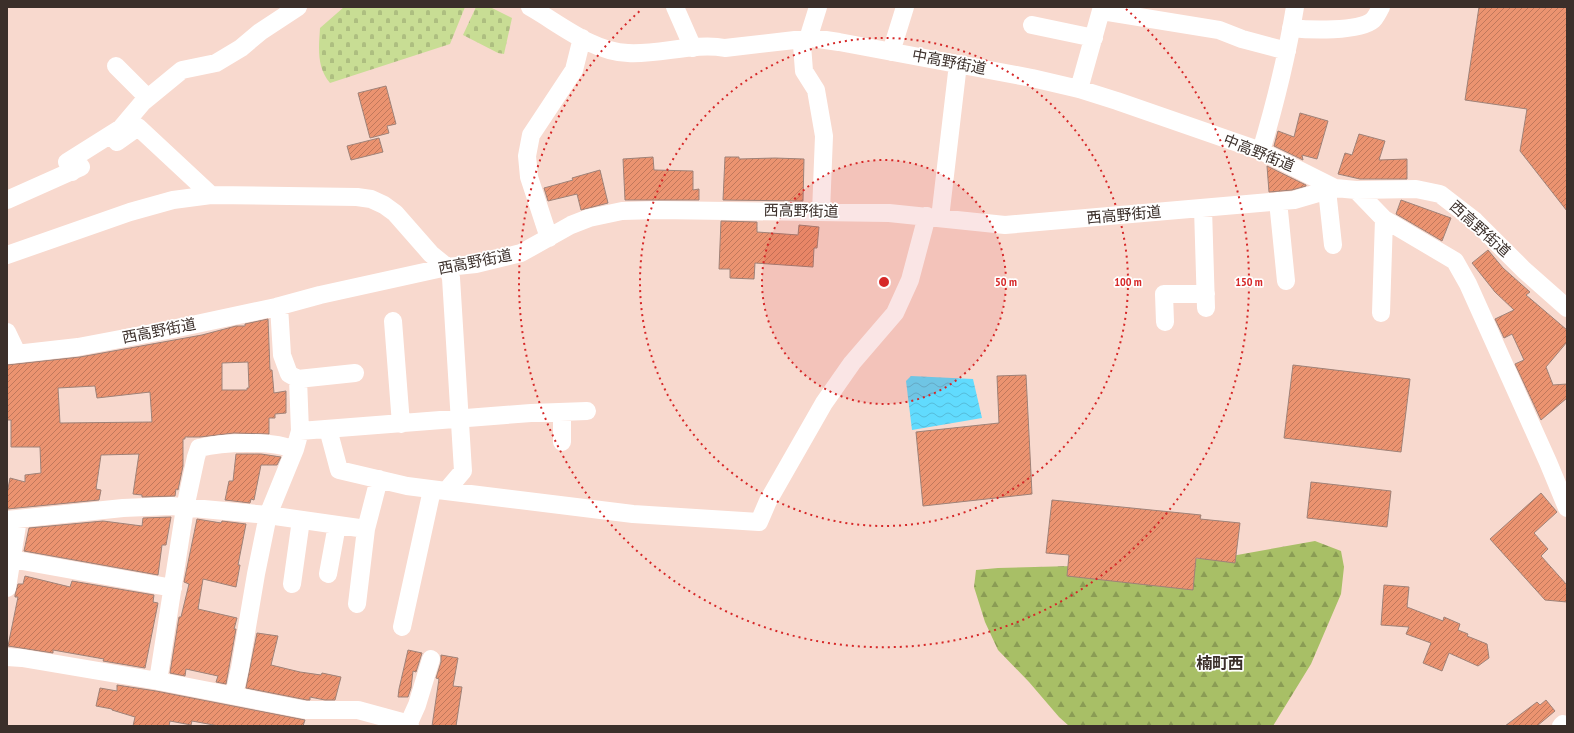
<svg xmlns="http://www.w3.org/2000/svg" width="1574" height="733" font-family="'PT Sans Narrow','Noto Sans JP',sans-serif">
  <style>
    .forest { fill: url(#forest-firs) }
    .cemetery { fill: url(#cemetery-stones) }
    .water { fill: url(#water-waves) }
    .building { fill: url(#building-hatch); stroke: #9f8278; fill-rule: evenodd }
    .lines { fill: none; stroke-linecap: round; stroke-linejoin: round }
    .street { stroke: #fff; stroke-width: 18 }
    .ring { fill: none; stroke: #d62828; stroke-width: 2; stroke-dasharray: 2 4 }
    .labels { text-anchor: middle; stroke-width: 3.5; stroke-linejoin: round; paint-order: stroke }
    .street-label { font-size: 15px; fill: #3b2f2a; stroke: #fff }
    .neighbourhood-label { font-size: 16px; font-weight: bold; fill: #3b2f2a; stroke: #fff }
    .centre { fill: #d62828; stroke: #fff; stroke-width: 2 }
    .ring-label { font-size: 12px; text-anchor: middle; font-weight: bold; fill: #d62828; stroke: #fff; stroke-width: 3.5; stroke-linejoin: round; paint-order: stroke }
  </style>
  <defs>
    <pattern id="forest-firs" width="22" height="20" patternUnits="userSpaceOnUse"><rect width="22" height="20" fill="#a8bf66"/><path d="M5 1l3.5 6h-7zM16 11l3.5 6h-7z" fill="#8a9c54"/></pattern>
    <pattern id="cemetery-stones" width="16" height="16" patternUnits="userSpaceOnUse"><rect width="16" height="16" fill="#c8dd94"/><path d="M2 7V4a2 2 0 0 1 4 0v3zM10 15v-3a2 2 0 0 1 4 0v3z" fill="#adbe80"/></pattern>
    <pattern id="water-waves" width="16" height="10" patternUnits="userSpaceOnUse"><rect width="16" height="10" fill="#61dbfe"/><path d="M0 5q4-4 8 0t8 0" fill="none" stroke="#55bcda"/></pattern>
    <pattern id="building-hatch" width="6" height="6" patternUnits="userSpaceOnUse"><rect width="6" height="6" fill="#eb9370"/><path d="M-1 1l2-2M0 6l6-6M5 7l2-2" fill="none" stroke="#c0785c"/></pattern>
  </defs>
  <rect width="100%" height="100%" fill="#f8d9ce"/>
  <path class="forest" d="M1315,541l26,10 3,16 -3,27 -30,70 -38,62h-204l-10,-9 -30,-35 -31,-32 -13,-28 -11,-35 2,-17 22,-2 112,-3 116,-8z"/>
  <path class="cemetery" d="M344,7h121l-15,37 -120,39c-14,-16 -11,-37 -10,-55z
    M476,7h14l22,11 -8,36 -6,-1 -35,-18z"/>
  <path class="water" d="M911,376l62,3 9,39 -70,12 -6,-49z"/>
  <path class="building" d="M1479,7h88v204l-47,-60 7,-42 -62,-9z
    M386,86l10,38 -9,2 2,7 -19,5 -12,-45z
    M1300,113l28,8 -11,38 -15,-4 1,5 -29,-14 4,-15 16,6z
    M1359,134l26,7 -6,19 28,-1v20h-47l-22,-5 7,-21 7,2z
    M379,138l4,14 -32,8 -4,-14z
    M653,157l1,13 39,1v19l6,-1v11h-74l-2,-41z
    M725,157h14v2l36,-1 29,1 -1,42 -80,-1z
    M1267,166l39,19v1l-14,4 -23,2z
    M600,170l8,33 -27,7 -4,-16 -29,7 -4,-13 29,-8 -1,-2z
    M1401,200l50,18 -9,23 -46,-27z
    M721,221l36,1v10l41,3 1,-10 20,2 -2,21h-3l-1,19 -58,-4 -1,16 -24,-1v-9h-11z
    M1488,250l15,18 27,24 -4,3 41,35v12l-21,25 7,18 14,-1v14l-26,22 -26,-56 9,-4 -12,-26 -8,4 -9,-19 19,-9 -19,-18 -23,-29z
    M268,319l2,51h2l2,23 12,-2v22l-11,1v4h-6v16l-35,-1 -34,4h-15v2h-2v27l-5,24 -2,-1 -1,7 -33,1v-2l-9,-1 6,-40 -38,1 -5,34 5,1 -2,10 -92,9v-15l3,-16 15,4v-7l16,-2 -1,-26h-29v-27h-4v-55l73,-8 122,-22 34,-9h9v-2zM248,362l1,26h-2v2h-25v-27zM95,386l2,12 53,-6 2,30 -92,1 -2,-35z
    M1293,365l117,14 -9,73 -117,-14z
    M1026,375l6,119 -109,12 -7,-74 83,-9 -2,-47z
    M236,454h25l20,3 -4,8h-16l-7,35 -3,-1 -1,4 -25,-3 4,-19h4z
    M1311,482l80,9 -4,36 -80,-9z
    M1541,493l16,19 -23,21 14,16 -7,7 26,29v17l-22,-2 -55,-61z
    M1052,500l149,15 -1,4 40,4 -5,40 -39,-5 -3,32 -126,-14 2,-21 -23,-2z
    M171,517l-5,28h-4l-4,30 -134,-24 5,-23 74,-7 39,5 1,-8z
    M197,519l24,4 1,-2 24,3 -8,41h2l-4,22 -33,-8 -5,30 39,9 -3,11h2l-10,55 -10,-2 2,-6 -32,-7 -1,7 -15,-3 8,-50 1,-6h2l8,-33 -5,-2z
    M25,576l45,11 2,-6 82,14 -1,7 5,1 -13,65 -42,-7 1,-2 -51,-9v3l-45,-7 10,-49h-3v-2l3,-11h5z
    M1384,585l25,2 -2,20 36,14 1,-4 16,7 -2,6 10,4 -1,2 20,8 2,14 -11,8 -29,-13 -7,18 -19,-8 8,-20 -25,-9 3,-7 -28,-2z
    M257,633l21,3 -7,29 29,7 21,3 1,-2 19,4 -6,23h-10l-15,-3v3h-3l-61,-12z
    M408,650l14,3 -6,19 -3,-1 -2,17 -3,9h-10l1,-8z
    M441,655l17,3 -5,28 9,1 -6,39h-24l7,-47 -3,-1 5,-16z
    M117,685l39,6 149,29 -2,6h-84l-27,-5 -1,4 -21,-4 -1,5h-36l2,-9 -23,-7v-1l-16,-3 4,-18 17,3z
    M1546,700l9,11 -18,15h-32l32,-24 3,3z"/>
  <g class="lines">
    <path class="street" d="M530,7c30,17 63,45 98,46 31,2 68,-11 97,-5l87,-10 27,4 193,36 47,11 38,12 144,50 74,37
      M675,7l18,41
      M818,7l-10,32 -6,6 2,26 12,19 8,46 -3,76
      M1102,11l117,19 23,9 45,12
      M1032,25l62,13
      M1291,28c18,2 68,4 82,-8 3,-3 6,-9 8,-13
      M891,52l14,-45
      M116,66l32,32
      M1079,89l23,-82
      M117,142l21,-15 73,68
      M1261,151c14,-47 26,-95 34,-144
      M72,172l-5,-10 54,-34 22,-26 39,-32 34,-7 25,-15 19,-16 38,-25
      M1327,190l6,55
      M1356,190l28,29 71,42 13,23 80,178 19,46
      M7,200l74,-33
      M1278,201l8,80
      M1203,208l3,100
      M940,218l18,-154
      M549,238l-20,-61 -2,-21 4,-21 43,-65 8,-32
      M7,255l123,-43 43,-12 38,-5 146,2 14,2 13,6 11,8 36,41 16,13 4,11 12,193 -17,20
      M279,306l3,49 7,19 9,5 57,-6
      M1381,313l3,-94
      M393,321l8,103
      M1165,322l-1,-28h42
      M7,332l10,21
      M7,355l71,-8 95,-18 103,-22 44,-12 127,-28 29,-3 45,-11 50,-28 18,-7 33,-7 36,-1 231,3 116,12 289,-25 41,-12 21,2 60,-1 24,5 35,27 49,49 43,38
      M562,413v29
      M328,429l11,41 68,16 39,5 187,23 126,8 9,-21 56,-98 28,-40 43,-50 15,-33 17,-64
      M300,431l231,-18 56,-2
      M7,520l116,-12 48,-2 97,9 98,14
      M11,559l162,29
      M328,574l9,-49
      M292,584l9,-64
      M7,588l11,-69
      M357,604l9,-75 13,-50
      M402,627l30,-137
      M7,657l15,1 136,23 148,29h52l44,12 8,4
      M158,681l27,-173 11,-51 3,-9c23,-6 75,-8 95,2
      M234,695l6,-27 16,-94 12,-59 27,-66 5,-18 -2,-52
      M408,725l9,-20 14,-46
      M1561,726l2,-2 3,2"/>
  </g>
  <circle cx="884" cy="282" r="122" fill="#d62828" fill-opacity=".12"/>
  <g class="ring">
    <circle cx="884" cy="282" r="122"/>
    <circle cx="884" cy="282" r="244"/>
    <path d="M1126 9A365 365 0 1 1 642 9"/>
  </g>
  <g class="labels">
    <g class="street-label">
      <text transform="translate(949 62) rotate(11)" y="5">中高野街道</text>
      <text transform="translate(1259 153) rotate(22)" y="5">中高野街道</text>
      <text transform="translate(801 211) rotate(1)" y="5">西高野街道</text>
      <text transform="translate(1124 215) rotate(-5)" y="5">西高野街道</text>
      <text transform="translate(1480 229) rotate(42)" y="5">西高野街道</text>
      <text transform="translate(475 262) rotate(-11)" y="5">西高野街道</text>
      <text transform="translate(159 331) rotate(-11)" y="5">西高野街道</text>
    </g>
    <g class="neighbourhood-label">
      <text x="1220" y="669">楠町西</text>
    </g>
  </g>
  <circle cx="884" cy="282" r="6" class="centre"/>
  <g class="ring-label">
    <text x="1006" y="286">50 m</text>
    <text x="1128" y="286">100 m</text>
    <text x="1249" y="286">150 m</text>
  </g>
  <rect width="1574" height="733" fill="none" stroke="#3b2f2a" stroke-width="16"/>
</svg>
